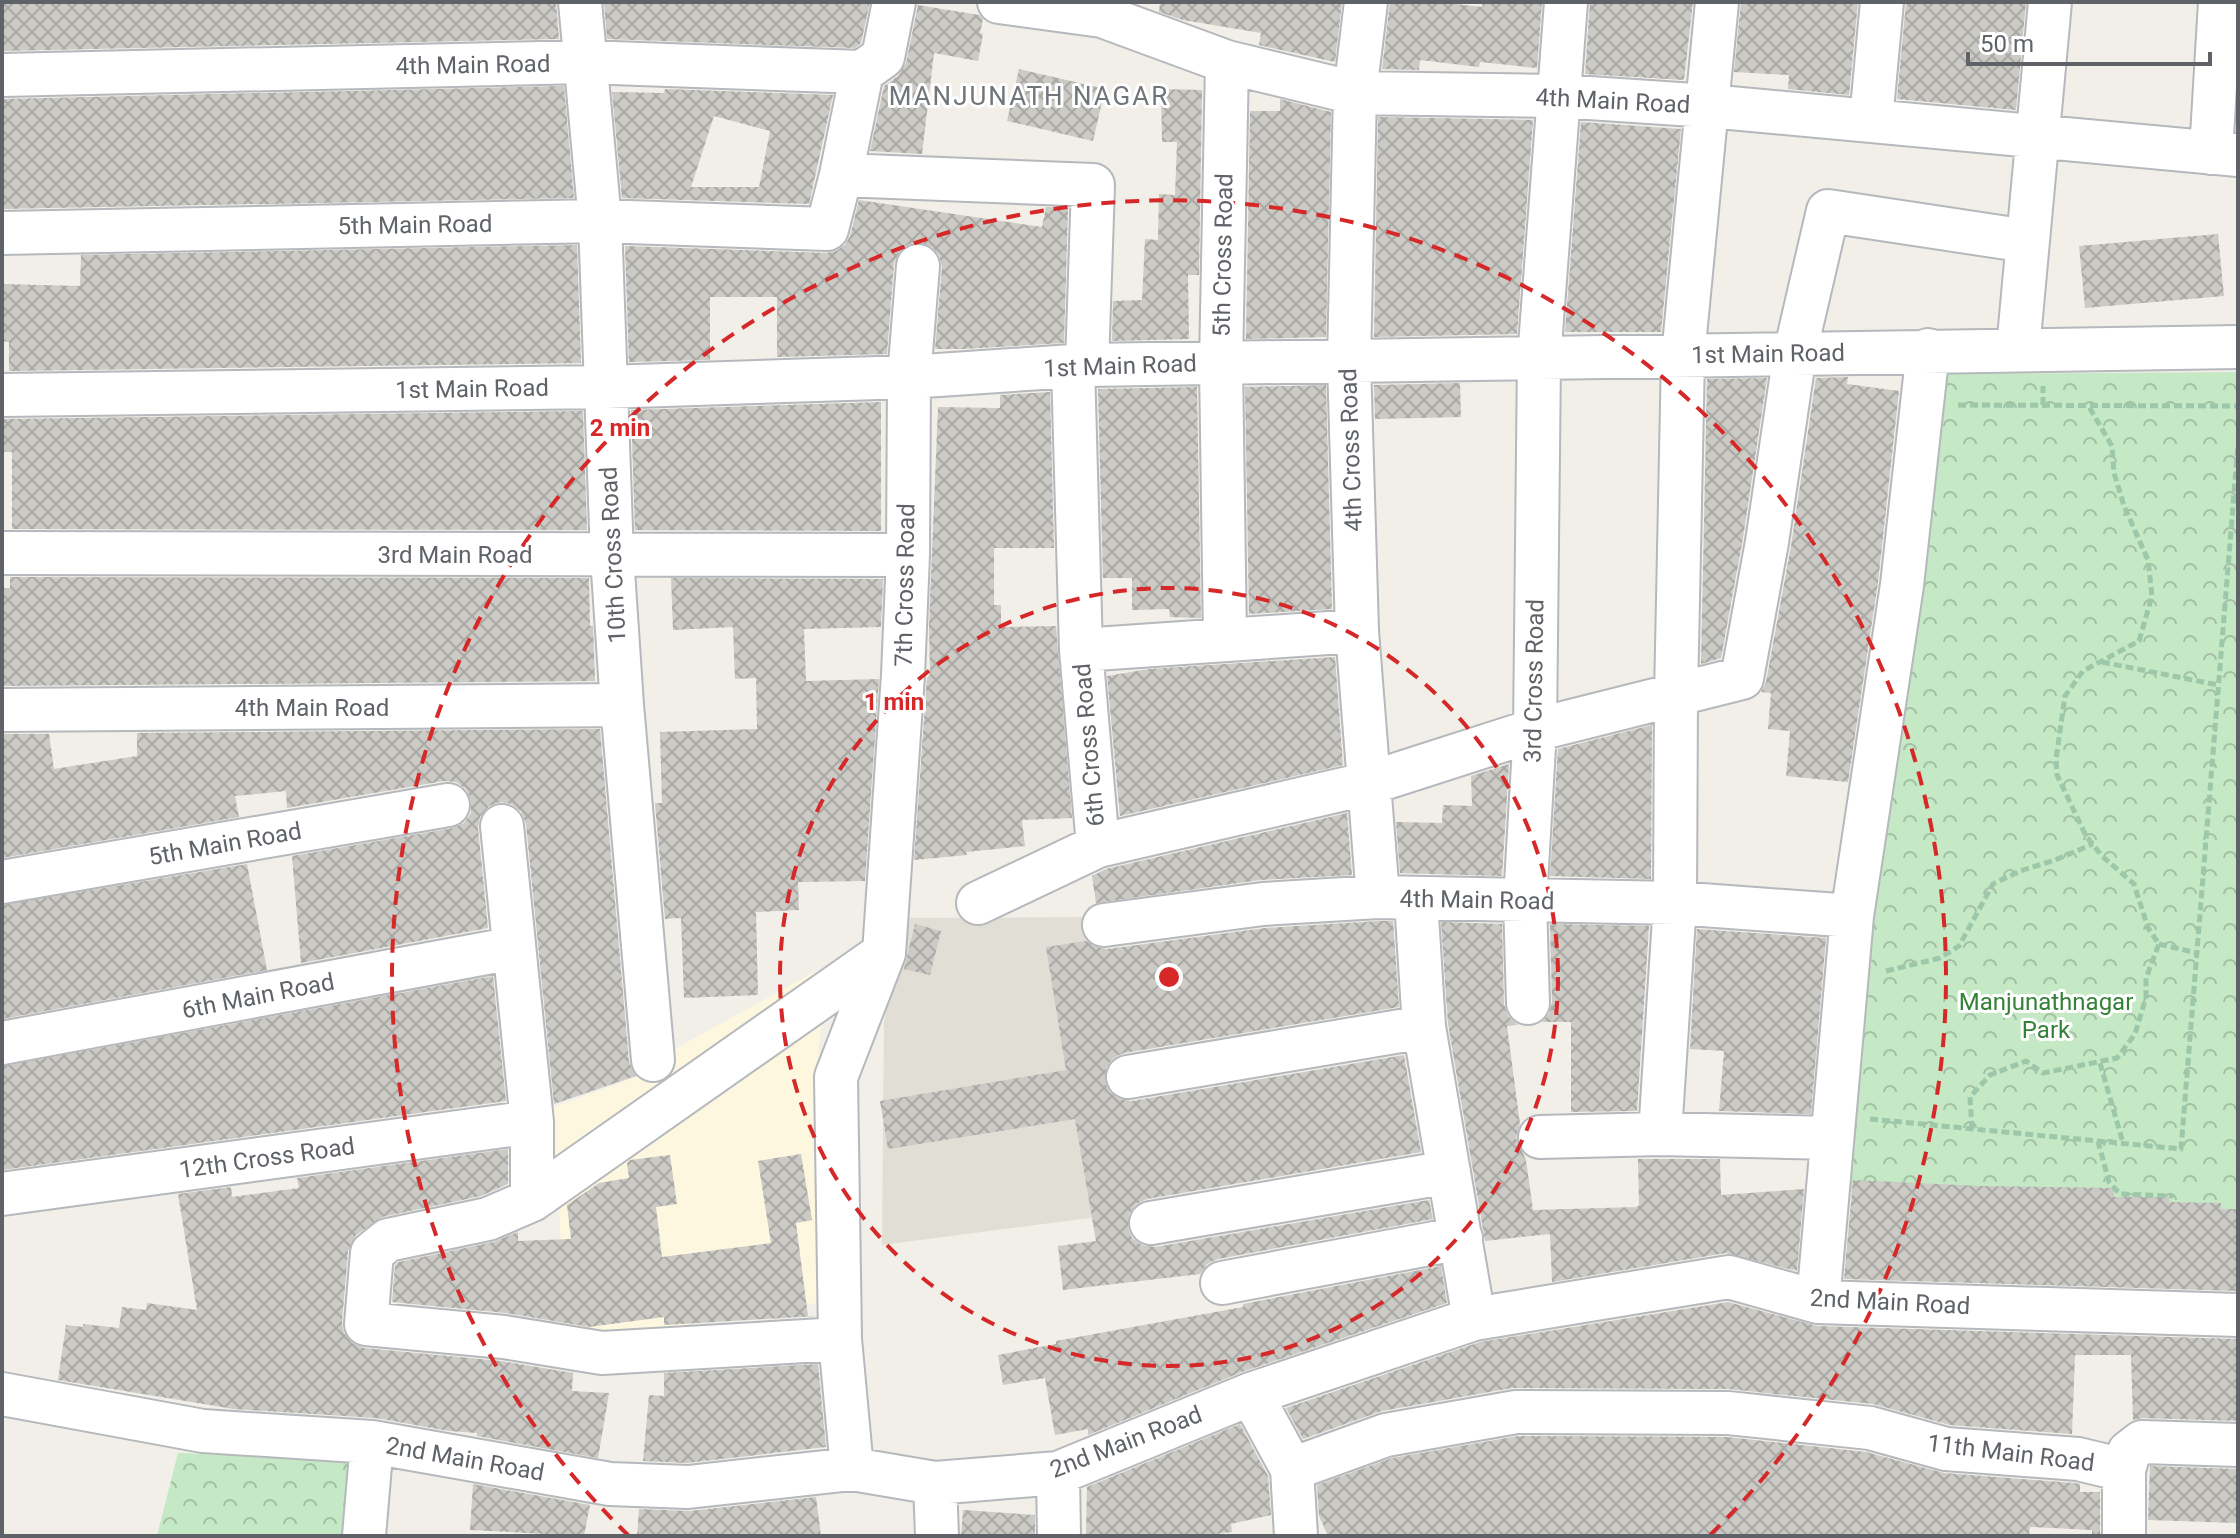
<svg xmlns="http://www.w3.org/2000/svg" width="2240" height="1538" font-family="Roboto,sans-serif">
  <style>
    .commercial { fill: #fef7e0 }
    .education { fill: #e1ded6 }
    .park { fill: url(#park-crowns) }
    .building { fill: url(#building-cross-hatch); fill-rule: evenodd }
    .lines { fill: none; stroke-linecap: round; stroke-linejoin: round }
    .minor-casing { stroke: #b5b8bc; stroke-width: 46 }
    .path { stroke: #9cc7a9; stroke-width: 5; stroke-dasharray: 8 4; stroke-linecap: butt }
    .minor { stroke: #fff; stroke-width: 42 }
    .ring { fill: none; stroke: #d62828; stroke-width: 4; stroke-dasharray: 14 10 }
    .labels { text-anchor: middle; stroke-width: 6; stroke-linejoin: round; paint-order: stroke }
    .street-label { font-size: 24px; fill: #5f6368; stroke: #fff }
    .park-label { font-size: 24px; fill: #348238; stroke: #fff }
    .neighbourhood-label { font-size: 26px; letter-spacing: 2px; fill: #70757a; stroke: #fff }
    .centre { fill: #d62828; stroke: #fff; stroke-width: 4 }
    .ring-label { font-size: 24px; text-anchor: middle; font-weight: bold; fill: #d62828; stroke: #fff; stroke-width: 6; stroke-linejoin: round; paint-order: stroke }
  </style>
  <defs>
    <pattern id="park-crowns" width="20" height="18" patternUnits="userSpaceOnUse" patternTransform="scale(2)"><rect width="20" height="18" fill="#c5e8c5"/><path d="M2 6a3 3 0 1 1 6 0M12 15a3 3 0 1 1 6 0" fill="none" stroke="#a3c0a4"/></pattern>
    <pattern id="building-cross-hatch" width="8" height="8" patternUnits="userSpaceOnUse" patternTransform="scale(2)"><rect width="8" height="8" fill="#cccac5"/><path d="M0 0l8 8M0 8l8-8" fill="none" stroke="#a9a8a4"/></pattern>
  </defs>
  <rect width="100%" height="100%" fill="#f1efe8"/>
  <path class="commercial" d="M831,963l22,23 -31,18 -9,140 12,158 -139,17 2,20 -124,2 -5,-144 -8,-89 121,-44 -1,-13z"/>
  <path class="education" d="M1092,917l52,294 -262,34 2,-223 20,-104z"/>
  <path class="park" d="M2238,372v852l-408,-34 110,-816z
    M178,1453l187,8 -9,75h-199z"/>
  <path class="building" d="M2,2h554l3,37 -557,12z
    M604,2h266l-9,41 -6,5 -248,-9z
    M1160,2h182l-7,60 -76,-17 2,-12 -78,-13 -24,-8z
    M1390,2h48l44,5 1,-5h59l-5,66 -57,-6 -1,5 -59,-7 -1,10 -37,-1z
    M1590,2h103l-9,78 -99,-6z
    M1741,2h117l-9,93 -61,-6 1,-14 -55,-3z
    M1906,2h120l-10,108 -119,-11z
    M918,5l61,10 4,4 -3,14 3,1 -5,27 -44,-8 -12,101 -52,-3 14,-65 14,-10 8,-13z
    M1019,69l86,20 -12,52 -86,-20z
    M564,86l10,112 -572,11v-110z
    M665,89l168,6 -24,109 -187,-6 -10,-106 52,1zM714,116l56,15 -11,56h-68z
    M1161,89l41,1 -3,185h-11l1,64 -77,2 1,-40 29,-1 3,-61 13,1 1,-46 16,1 2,-53h-15z
    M1280,99l51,13 -5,225 -80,2 4,-228h30z
    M1378,117l155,3 -16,214 -143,3z
    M1581,122l100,7 -20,203h-96z
    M859,200l183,27 4,-20 22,1 -4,135 -101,6h-28l7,-82 -3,-12 -7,-8 -13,-5 -12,3 -8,7 -5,11 -7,91 -110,3v-60h-67v63l-81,2 -4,-116 201,7 10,-2 9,-6 5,-9z
    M2218,234l6,62 -139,12 -6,-62z
    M577,245l4,118 -572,8v-29l-7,-1v-57l78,2 1,-31z
    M1848,377l-1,7 52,7 -21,191 -30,200 -62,-6 4,-45 -22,-2 3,-36 -10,-1 5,-10 25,-136 25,-168z
    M1767,378l-24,160 -22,120 -20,6 6,-285z
    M1460,383l1,34 -86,2 -1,-34z
    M1326,385l6,224 -83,5 -4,-227z
    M1197,387l4,231 -31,-1 -1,-8 -37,1v-32h-29l-5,-189z
    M1050,392l4,156h-60v57h7v22l55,-1 16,192 -50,2 3,26 -59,6 1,3 -53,5 13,-182 3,-4 -1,-49 9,-218 62,1v-13z
    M881,402v129l-246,-1 -4,-120z
    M583,411l4,119 -575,-1v-77h-10v-33z
    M10,577l579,1 1,48h3l2,55 -593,5v-98h8z
    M671,578l212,1 -2,48 -77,2 2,52 73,-2 -14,202 -67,1 1,28 -43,2 2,83 -74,3 -3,-80 -16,1 -10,-116h7l-2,-71 97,-3 -1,-51 -21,1 -2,-52 -60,3z
    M1335,657l8,108 -223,51 -13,-140 42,-7z
    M1652,725l-1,154 -101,-3 8,-127z
    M600,729l29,333 7,14 -82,28 -28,-280 -5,-13 -10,-7 -11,-2 -11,4 -9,11 -2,11 10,100 -187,35 -9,-107 161,-28 11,-5 7,-10v-13l-5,-11 -10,-7 -12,-1 -157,27 -1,-17 -51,5 4,21 -237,41v-124h47l5,35 83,-13v-23z
    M1509,764l-7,112 -102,-3 -4,-51 46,1 1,-18 29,1 -1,-30z
    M1347,813l5,62 -92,5 -164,23 -4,-27 14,-7z
    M247,864l20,106 -265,49v-114z
    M1378,921h15l6,86 -275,46 -11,5 -7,10 -1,14 4,10 10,7 13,2 272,-46 17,97 -274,47 -11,5 -7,10 -1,14 4,10 10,7 13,2 274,-47 4,19 -215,40 -11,5 -7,10 -137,16 -5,-44 38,-5 -21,-122 -187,30 -8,-48 186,-31 -20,-123 40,-6 10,6 11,2 158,-21z
    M1441,922l61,2 2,80 4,12 10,9 -11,1 13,98 -4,14 10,22 7,50 104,-3 2,-2 -1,-46h82l1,36 83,-6 -7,82 -71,-18 -174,29 -2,-48 -65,7 -37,-217z
    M915,924l26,7 -11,44 -26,-6z
    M1550,924l99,2 -12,185 -66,1v-90h-29l7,-8 3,-12z
    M1697,929l129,9 -15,176 -92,-3 5,-60 -34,-2z
    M493,976l13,125 -504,69v-104z
    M508,1149v35l-27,12 -99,21 -26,18 -8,16 -6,71 2,11 8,10 12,5 137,13 72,12 -1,18 37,2 -11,65 -121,-22v-3l-28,-2 -73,-13 -142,-9 -176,-29 8,-55 17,2v-3l36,4 3,-21 24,3 1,-7 50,7 -19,-116 53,-7 1,10 67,-9 -2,-10z
    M801,1154l11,66 -16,3 12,93h8l-152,9v-8l-75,10 -83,-14 -114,-11 3,-37 4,-3 94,-20 25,-10v9l53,-2 -4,-34 32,-22 30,-5 -2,-15 3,-3 40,-5 7,49 -21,3 6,50 109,-14 -13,-82z
    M1853,1180l128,6 133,2v9h55v5l52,1v6h17v82l-394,-12z
    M1441,1266l6,37 -205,69 -154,63v-6l-33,6 -10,-57 -42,7 -5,-30 58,-11v-3l187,-34v-3z
    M1728,1302l89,24 421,13v82l-95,-3 -10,2 -2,-65h-56l-3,79 -122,-9 -77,-21 -145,-15 -216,-1 -130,23 -79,28 -17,-31 194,-66z
    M818,1364l8,83 -139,16 -44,-2 6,-66 15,1v-23z
    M1240,1424l28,52 3,39 -40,9 1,8 -32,4h-114l1,-49z
    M1518,1436l209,1 139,15 78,21 130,10 6,1v8h20v44h-8v-6l-62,-3 -1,9h-701l-9,-20 -2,-31 75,-27z
    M2150,1466l88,3v54l-90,-3z
    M473,1484l117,21 -6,31 -114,-6z
    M816,1497l5,39h-184l2,-27 51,2z
    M963,1510l72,5v21h-74z"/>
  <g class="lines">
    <g class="minor-casing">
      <path id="minor" d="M580,2l20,219 12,335 10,149 31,355
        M999,2l103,14 125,46 128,31 204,3 150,10 529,49
        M1366,2l-11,91 -6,269 8,269 21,266
        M862,72l-21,103 252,10 -6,180
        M2,75l583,-13 277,10 21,-15 11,-55
        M1871,120l11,-118
        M2211,153l9,-151
        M2,233l598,-12 227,8 14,-54
        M2018,349l32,-347
        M1073,366l8,284 17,196 272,-63 165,-53 207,-52 25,-136 28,-189 33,-142 199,30
        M2,395l603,-8 304,-10 178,-12 1151,-18
        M2,553l906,2
        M1225,639l-4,-275 6,-302
        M1081,650l276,-19
        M2,710l620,-5
        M502,826l30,296v78l-44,19 -100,21 -16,13 -6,71 138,13 98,16 238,-14
        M2,882l446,-77
        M1416,900l8,127 50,292
        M978,903l120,-57
        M1104,925l159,-21 115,-7 297,6 177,13
        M1528,1003l-3,-102 10,-171 4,-371 27,-357
        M2,1043l512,-95
        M1128,1077l296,-50
        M1660,1134l15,-231 1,-207 7,-340 34,-354
        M1540,1137l120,-3 172,4
        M2,1194l530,-72
        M532,1200l352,-247
        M1151,1223l298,-51
        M1222,1283l239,-45
        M1818,1302l34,-386 50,-331 26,-235
        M2,1394l201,37 169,11 238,42 78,3 164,-18 83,14 123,-10 193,-79 223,-75 255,-42 89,25 420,13
        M1251,1394l41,75 4,67
        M852,1469l-12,-130 -4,-262 48,-124 19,-278 5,-120 1,-178 9,-111
        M1292,1469l94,-34 130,-23 212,1 142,15 76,21 132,10 46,11
        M1058,1473l1,63
        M935,1483l2,53
        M364,1536l8,-94
        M2124,1536v-66l5,-18 13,-10 96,3"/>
    </g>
    <path class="path" d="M1958,405l280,1
      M2043,405v-19
      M2102,662l116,23
      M2159,944l38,9
      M1886,971l54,-13 19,-12 34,-62 27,-13 35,-11 38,-16
      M2100,1063l23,80
      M1870,1119l311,30 57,-705
      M1972,1129l-2,-32 20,-22 36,-14 17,12 74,-15 18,-24 11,-37v-19l13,-34 -11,-16 -14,-44 -32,-28 -16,-20 -29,-61 -1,-16 9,-63 18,-25 56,-30 13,-45 -4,-36 -24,-54 -10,-33 -2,-27 -24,-41
      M2098,1141l11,41 11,12 53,2"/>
    <use href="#minor" class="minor"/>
  </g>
  <g class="ring">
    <circle cx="1169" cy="977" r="389"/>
    <path d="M629 1536A777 777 0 1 1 1709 1536"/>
  </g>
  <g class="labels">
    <g class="street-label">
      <text transform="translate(473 65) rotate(-1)" y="8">4th Main Road</text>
      <text transform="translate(1613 101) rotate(3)" y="8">4th Main Road</text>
      <text transform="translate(415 225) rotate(-1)" y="8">5th Main Road</text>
      <text transform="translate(1223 255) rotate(-89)" y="8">5th Cross Road</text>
      <text transform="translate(1768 354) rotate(-1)" y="8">1st Main Road</text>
      <text transform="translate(1120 366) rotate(-2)" y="8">1st Main Road</text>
      <text transform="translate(472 389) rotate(-1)" y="8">1st Main Road</text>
      <text transform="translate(1351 450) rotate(-92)" y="8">4th Cross Road</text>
      <text x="455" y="563">3rd Main Road</text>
      <text transform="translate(613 555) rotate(-93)" y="8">10th Cross Road</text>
      <text transform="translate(905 585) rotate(-89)" y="8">7th Cross Road</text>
      <text transform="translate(1534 681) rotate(-89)" y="8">3rd Cross Road</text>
      <text x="312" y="716">4th Main Road</text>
      <text transform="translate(1089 745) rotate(-95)" y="8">6th Cross Road</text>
      <text transform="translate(225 844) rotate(-10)" y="8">5th Main Road</text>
      <text transform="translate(1477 900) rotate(1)" y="8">4th Main Road</text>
      <text transform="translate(258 996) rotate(-11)" y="8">6th Main Road</text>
      <text transform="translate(267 1158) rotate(-8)" y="8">12th Cross Road</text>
      <text transform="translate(1890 1302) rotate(3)" y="8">2nd Main Road</text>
      <text transform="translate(1126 1442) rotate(-21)" y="8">2nd Main Road</text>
      <text transform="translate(2011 1453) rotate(7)" y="8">11th Main Road</text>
      <text transform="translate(465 1459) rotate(10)" y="8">2nd Main Road</text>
    </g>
    <g class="park-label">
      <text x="2046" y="1010">Manjunathnagar<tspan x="2046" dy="28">Park</tspan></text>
    </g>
    <g class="neighbourhood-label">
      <text x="1029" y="105">MANJUNATH NAGAR</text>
    </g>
  </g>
  <circle cx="1169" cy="977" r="12" class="centre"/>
  <g class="ring-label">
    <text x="620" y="436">2 min</text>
    <text x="894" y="710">1 min</text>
  </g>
  <rect width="2240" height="1538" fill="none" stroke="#5f6368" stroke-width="8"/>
  <path d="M1968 52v12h242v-12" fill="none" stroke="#5f6368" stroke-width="4"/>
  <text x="1980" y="52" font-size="24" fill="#5f6368" stroke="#ffffff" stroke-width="6" paint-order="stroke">50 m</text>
</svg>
